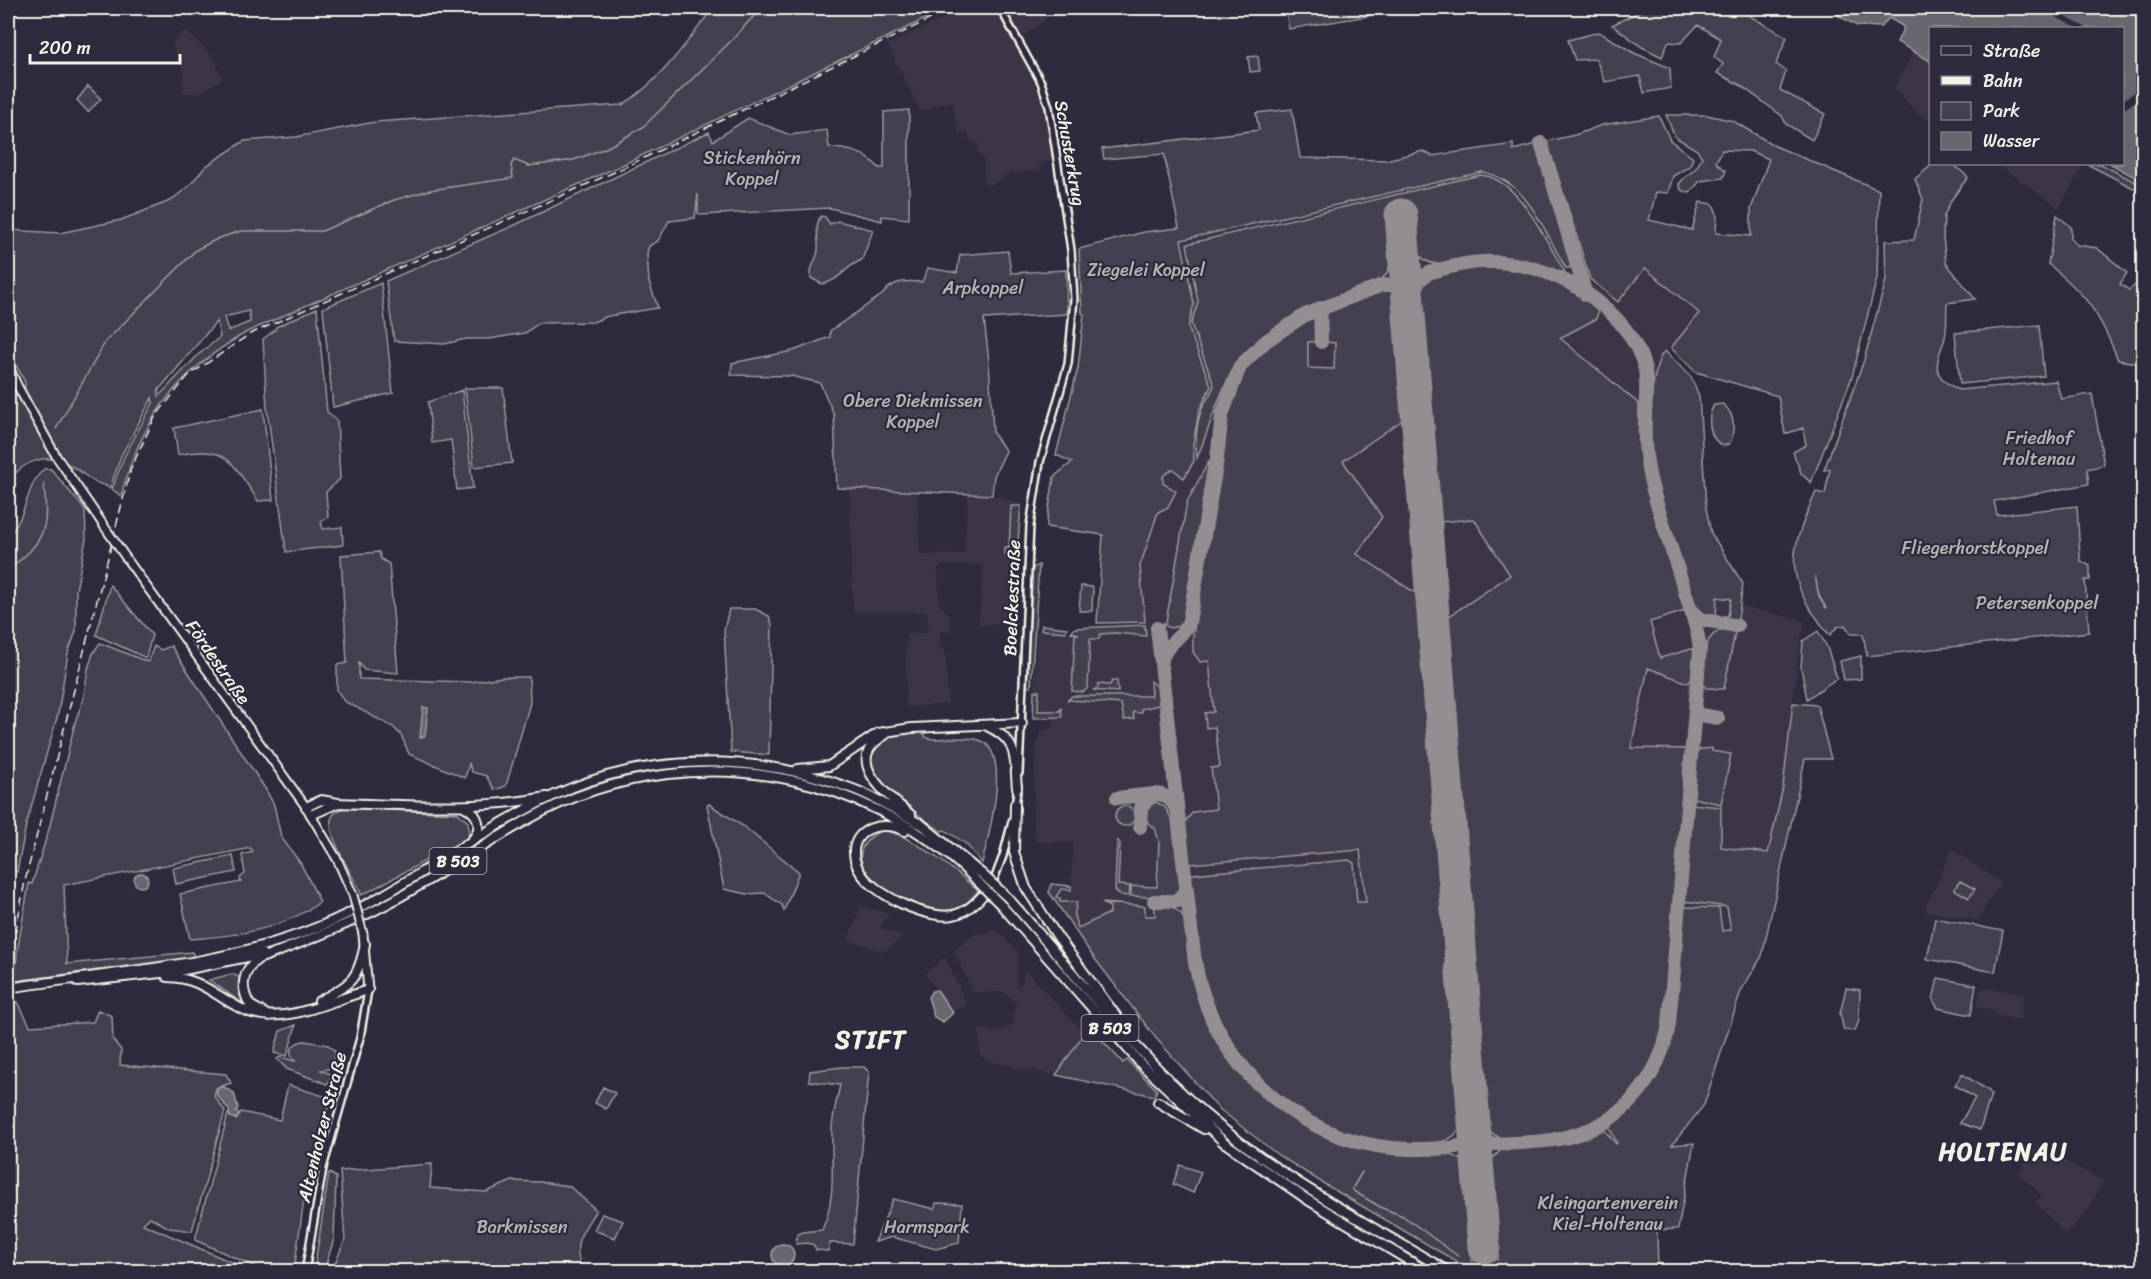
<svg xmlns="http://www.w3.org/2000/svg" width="2151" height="1279" font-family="Sriracha,sans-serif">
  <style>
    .built { fill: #3b3647 }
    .green { fill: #454050; stroke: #9c989c; stroke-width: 1.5; fill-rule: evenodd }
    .water { fill: #6a6670; stroke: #a19ea0; stroke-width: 1.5 }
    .pier { fill: #2f2a3d }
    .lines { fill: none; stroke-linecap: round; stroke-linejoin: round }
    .stream { stroke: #a19ea0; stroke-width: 1.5 }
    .taxiway { stroke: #928e92; stroke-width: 14 }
    .runway { stroke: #928e92; stroke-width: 33 }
    .minor-casing { stroke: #f4f1e8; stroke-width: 10 }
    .major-casing { stroke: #f4f1e8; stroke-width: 11 }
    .highway-casing { stroke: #f4f1e8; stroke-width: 12 }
    .minor { stroke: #2f2a3d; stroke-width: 5 }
    .major { stroke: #2f2a3d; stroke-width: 7 }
    .highway { stroke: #2f2a3d; stroke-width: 8 }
    .rail { stroke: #f4f1e8; stroke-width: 1.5; stroke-dasharray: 9 4.5; stroke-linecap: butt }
    .major-bridge-casing { stroke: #f4f1e8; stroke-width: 11; stroke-linecap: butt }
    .highway-bridge-casing { stroke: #f4f1e8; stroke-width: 12; stroke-linecap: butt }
    .major-bridge { stroke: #2f2a3d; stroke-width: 7 }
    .highway-bridge { stroke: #2f2a3d; stroke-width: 8 }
    .labels { text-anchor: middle; stroke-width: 4.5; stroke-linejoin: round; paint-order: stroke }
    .shield { fill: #2f2a3d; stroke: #b9b5b5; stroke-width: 1.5 }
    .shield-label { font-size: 16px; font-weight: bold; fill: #f4f1e8 }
    .street-label { font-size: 18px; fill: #f4f1e8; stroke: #2f2a3d }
    .park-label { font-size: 18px; fill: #b7b3b3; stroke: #2f2a3d }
    .district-label { font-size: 24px; font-weight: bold; letter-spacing: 1.5px; fill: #f4f1e8; stroke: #2f2a3d }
  </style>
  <rect width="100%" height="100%" fill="#2f2a3d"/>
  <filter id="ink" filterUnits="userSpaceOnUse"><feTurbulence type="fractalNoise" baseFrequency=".0167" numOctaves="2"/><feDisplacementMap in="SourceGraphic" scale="12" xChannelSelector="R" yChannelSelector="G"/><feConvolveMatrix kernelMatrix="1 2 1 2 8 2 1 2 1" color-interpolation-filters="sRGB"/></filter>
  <g filter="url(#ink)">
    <path class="built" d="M966,8h90l2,2 -43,33 29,60 6,21 4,36 -14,3v8l-28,2 -22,12 -6,-1v-24l-5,-7 -1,-9 -9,-4 -1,-7 -9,1 -7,-33 -32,10 -33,-67z
      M185,30l28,27 10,22 -17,9 -4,5h-19l1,-19 -12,-31z
      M1914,51l16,10v60l-12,-7 -24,-26z
      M1547,141l43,138 55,-11 54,46 -32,38 24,25 8,19 7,112 5,25 32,51 -3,22 65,15 -5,21 -17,145 -19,82 -74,205 -192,197 -39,-8 -18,-9 -163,-99 -60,-47 -63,-71 -63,-82 -43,-63 2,-8 20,1 2,-42 -38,-2 -2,-25 3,-71 5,-14 13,-4 -1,-15 -15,-1 -5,-7 4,-74 31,3 29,-2 49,5 -8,-100 42,-296 320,-72 12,-18z
      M1997,164h87l-25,44z
      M849,488l68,4 3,63 44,-1 4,-59h24l29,9 -11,120 -31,1 4,-60h-42l-3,4 1,34 11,13 1,15 -11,1v12l6,11 2,49 -42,3v-74h21l1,-21h-75z
      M1952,849l49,34 -20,31 -1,7 -56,-10z
      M861,906l28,7 -9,15 23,8 -19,16 -36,-12z
      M998,931l20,21 -2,35 6,-4 3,-13 58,62 -27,43 -70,-14 -6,-7 -1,-25 19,3 15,-8 3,-22 -13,-10 -30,1 -19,-42 20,-17z
      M945,957l23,49 -15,5 -28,-37z
      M1981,988l43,5 -4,27 -26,-5 1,-4 -19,-5z
      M2040,1143l16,13 47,25 -14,28 -23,26 -31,-33 7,-7 -24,-22z"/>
    <path class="green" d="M713,8h235l-326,157 -373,166c-70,39 -108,88 -128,165l-9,-7 12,-32 29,-54 -1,-5 -31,58 -11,32c-5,-3 -9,-4 -13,-5 -8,-3 -16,-12 -24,-16 -25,-16 -48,-7 -65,14v-109l10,23 7,-1v-12l-17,-32v-120l52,3 61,-13 49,-19 19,-15 17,-20 38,-25 52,-4 79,-15 247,-17c38,-23 65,-63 91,-97zM249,311l1,11 -22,9 -4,-14zM217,321l3,16 -22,18 -39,41 -1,-5z
      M1285,8h83l1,8 -80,13z
      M1647,8h89l51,29 -11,27 10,7 -6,19 45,24 -13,26 -26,-16 -4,-8 -42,-31 -23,-12 6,-9 -9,-7 7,-18 -23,-14 -17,18 -13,-1 -6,15 -20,-10 -30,-22z
      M1599,32l35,21 36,15 1,20 -27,5 -4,-17 -35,6 -9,-23 -21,1 -7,-20z
      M1258,56l2,15 -10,1 -2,-15z
      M88,86l13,13 -13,13 -11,-12z
      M1292,109l8,49 86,2 37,-9 9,5 81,-12v6l23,-6 35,116 -1,8h-4c-22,-36 -38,-88 -84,-96l-301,68 13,64 -6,23 23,59 -12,25 -6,33 1,17 -10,17 -11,-9 -10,7v7l13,8 -8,16 -10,5 -18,54 5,56 -48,1 6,-88 -56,-8v-6l7,-44 18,-15 -16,-7 22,-87 6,-54 -2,-1 -3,-64 65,-17 35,-4 -15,-74 -60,5 -2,-10 157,-19 -3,-17z
      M909,110v109l-27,-3v5l-52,-13 -129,7 -3,-2v-19l-3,24 -26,3 -11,20 -9,5 -2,7 2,29 9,26 -50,8 -15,6 -54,1 -14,10 -36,6h-23l-22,5 -50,-3 -8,-60 129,-56 194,-93 4,9 35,-23 42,17 37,-5 2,17c22,3 35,4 50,21h5v-56z
      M1666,115h41l26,6 42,25 104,44 -2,88 -25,99 -41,106 -10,-10 -8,-21 13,-7 -3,-17 -18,6 -7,-38 -82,-24 -25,-24 28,-35 -54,-45 -27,34 -28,-23 -43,-138 28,-6 27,-10 57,-9 11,24 23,18 -3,8 -17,10 -5,17 -12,-1 -7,28 43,10 8,-28 13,2 4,10 -1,19 35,3v-27l18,-50 -19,-8 -28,-1 -6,12 10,9 -3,7 -23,3 -10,12 -9,-3 -2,-6c9,-13 16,-9 23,-27l-5,-7 -22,-13z
      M1933,164h20l15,13 -16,22 -8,17 -1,21 3,26 29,36 -28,4c-1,11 1,27 -3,38 -9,24 -13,36 15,49l97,-9 5,18 31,-5 12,71 -17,4 2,15 -95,17 3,14 80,-9 3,50 1,5 9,5v14h-5l4,52 -222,24 -4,-22h-12l-6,-9 -8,2 -7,8c-7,-6 -11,-15 -17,-22 -32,-45 -17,-75 3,-121l9,2 5,-25 -6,1 40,-110 22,-80 -1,-39 29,-1 9,-41 -8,-20z
      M2087,164h14l42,22v7z
      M1480,175c39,2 66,67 85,97 -11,1 -24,-7 -36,-10 -15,-4 -30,-6 -46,-5 -21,1 -51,18 -65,-4l-4,-41 -26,2c0,21 12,54 -9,67 -45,17 -115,40 -142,83 -18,27 -27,63 -40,94 -2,-17 -1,-35 6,-52 4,-7 9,-13 11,-21l-23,-61 7,-22 -11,-58z
      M2057,215l14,12v12l6,6 20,3 30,25 -7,11 9,6 9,-7 5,4v77l-25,-4c-18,-46 -31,-65 -70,-96z
      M821,216l4,1 5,7 8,-3 35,9 -11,30c-17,6 -23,22 -40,24l-11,-6c-2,-12 6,-17 7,-28 1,-11 -4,-25 3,-34z
      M1008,251l3,22 55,-3 1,44 -83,5 5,42 4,72 13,18 -12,25 -2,19 -155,-7 -3,-73 -14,-32 -29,-7 -60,-1 1,-12 61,-12 37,-14v-6l53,-37c10,-14 23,-13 39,-12l6,-14 29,5 3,-18z
      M1488,265c39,2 84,15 110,47l-2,7 -36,19 79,66 1,38 7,45 38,124 -35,11 10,36 35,-10 -2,30 -5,5 -40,-15 -17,80 56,1 -23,279c-18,74 -66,103 -138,109 -14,1 -29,5 -38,-9l-40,-511 62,-42 -36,-56 -34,3 -19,-231c8,-22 47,-24 67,-26z
      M381,283l12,110 -60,14 -10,-99z
      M1383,289l11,3 10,127 -61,42 39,56 -25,37 61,41 43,530c-8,20 -28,18 -47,18 -86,1 -169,-54 -201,-135 -9,-24 -13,-50 -16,-76 -1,-13 -9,-47 -5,-58l157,-14 5,3 3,39h9l-6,-52 -171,14 -5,-41 9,-11 23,-3 -5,-41 9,-1 -5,-40 -9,1 -1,-15 9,-1 -5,-51 -9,1 -7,-10v-16l37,-234 19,-39 38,-33 27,-15 4,3v24h-10v26l26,1 1,-26 -10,-1 2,-32z
      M317,308l10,104 10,9 3,58 -14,13 2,25 -7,5 2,7 19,-2 1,18 -57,7 -19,-144 -4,-69 12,-9 1,-3z
      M2039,325l5,51 -84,8 -5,-51z
      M1665,351l26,26 8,19 7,112 5,25 32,51 -5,35h-16l1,-3h5l3,-17 -14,-2 -1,20 -11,-2 -10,-10c-23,-72 -60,-152 -40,-229 2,-9 3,-19 10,-25z
      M465,388h38l9,75 -38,4z
      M462,390l11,98 -16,2 -6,-50 -19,3 -4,-41z
      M1723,404c12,10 12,25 7,39l-6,3c-15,-5 -18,-28 -10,-41z
      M263,409l10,91 -15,1c-26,-38 -29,-57 -80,-46l-4,-27z
      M1209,461l-26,159 -4,6 -9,2 -8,-4 4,-2 21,-120z
      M44,469h7l34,41 1,29 -10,51v41l-8,22 -10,61 -32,111 -9,47 -9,-2v-334c19,-18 18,-52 36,-67z
      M1011,506h10l-4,47 -12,1v-6h4z
      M379,552l2,7 8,5 9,109 -34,-3 -5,-7v16l112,3 31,-5h27l1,26 -24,83 -11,4 -9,-14 -14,-4 -3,-8 -4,14 -56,-24 -8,-19 -8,-8 -49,-26 -7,-11v-25l10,-2 -6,-108z
      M1039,565l-8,122h-4l4,-112 3,-8z
      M110,585l42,50 -6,23 -50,-23z
      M1081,586l12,1 -1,24h-13z
      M729,609h26l14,7 3,8 -3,131 -38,-3 -7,-122z
      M1042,625l25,3 -1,4 -25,-2z
      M1145,625l1,11 -30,-3 -16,1 -1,5h-9l-2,49 -5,4 -11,-1 3,-57h4l-8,-2 4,-4z
      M1726,628l9,5 -11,56 -18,-1 -3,-5c1,-23 -3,-48 23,-55z
      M1818,631l9,16 10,31 -30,21 -6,-32 2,-26z
      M100,643l48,19 6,-16 7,4 10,-4 95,144 8,15 7,32 20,27 19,38c-38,28 -85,34 -130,37l-10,-45 61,-12 -1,-4 5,-4 -3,-19 11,-3 -2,-4 -187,37 3,79 125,-12 2,5 -179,24 2,-29 12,-69 3,1 17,-55 27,-110 7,-18 5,-32 5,-16z
      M1861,656v23l-17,1 -4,-19z
      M1112,681h5l1,11 -25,-2 5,-2v-4l12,1z
      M1150,681l7,5 2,19 -18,4v4l-8,-1 1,7 -10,1 -3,-16 -53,-4 4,-4h79z
      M1034,691h5l-1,20h22l1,-4 1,10 -29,1z
      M1793,703l24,2 14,54h-26l-43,197 -21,35 -37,114 -32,40 22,-2 -16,86 -21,1 1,41 -160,1 -39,-9 -133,-78 -48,-30 -60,-47 -63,-71 -63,-82 -43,-63 2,-8 20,2v4l-10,-1 -5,8 4,1v4h17l-3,14 4,12 32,-15v-6l-8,-4 43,3v10h10v-9h17l9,6c11,21 8,56 15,80 24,86 99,143 184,159 24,5 66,-7 84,10l7,99 27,-2 -7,-99 12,-12 57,-5 43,-15 13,16 1,-1 -9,-18c78,-56 69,-132 76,-218l35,1 3,23 9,-1 -4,-23 -43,-6 8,-97 29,3v40l47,6 15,-66z
      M924,731l1,6 7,2c14,0 33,-3 47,1 34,10 9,98 3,123l-16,-19 -21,-14 -4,1c-42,-29 -129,-92 -17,-100z
      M1712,748v3l19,3 -10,50 -28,-6 4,-48z
      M1156,802l9,5 7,12 8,69 -10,10 -39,-2v-10l26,1 2,-45 -4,-14c-9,-4 -10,-10 -9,-20z
      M709,804l34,22 56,46 -15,39 -2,-6 -18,-12 -17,1 -23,-5 -17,-84z
      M1115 816a10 10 0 1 1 20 0a10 10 0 1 1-20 0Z
      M344,808l114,5 10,9 1,12 -3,5 -104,56c-8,-17 -34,-58 -31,-75 1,-7 7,-9 13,-12z
      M882,830c29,4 74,41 96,61 -7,8 -12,14 -22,18 -35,11 -140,-45 -74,-79z
      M1117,840l3,3 -2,42 12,1 -1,10 -9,-1 -5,-5z
      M233,856l3,16 -60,12 -3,-16z
      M1960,881l15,8 -6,9 -15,-9z
      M8,888l6,2 -6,55z
      M1935,918l68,13 -8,41 -68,-13z
      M231,974l8,3 -1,13 6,14 -35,-24z
      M1938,978l38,7 -5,30 -33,-7 -5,-8z
      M1846,988l14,2 -1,30 -4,11 -11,-1 -4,-16z
      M8,1002h10l12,24 63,-4 5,-12 14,6 1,24 8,10 -1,15 106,9 5,9 -15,5 -2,8 11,15 -33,120 -23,-3 -19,-11 -7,7 109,47 -172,1 -14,-5 -2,4h-56z
      M296,1025l-9,31 -13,-3 6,-22z
      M1089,1026l34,37 4,-3 30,30 -3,6 -98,-21z
      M305,1041l23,4 7,6 -1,13 -6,5 -7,1 12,5 -6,9 -40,-15 -10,-10 3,-2 15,4 -4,-5c-1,-9 4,-14 14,-15z
      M842,1067h22l5,5 -16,172 -23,-1 -2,8 -12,-1 -2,-5 -7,-2 -11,1 1,-9 5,-3 20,-2c15,-33 9,-67 10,-102 1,-14 5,-29 8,-43l-31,-4 1,-10z
      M1962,1074l27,17 2,4 -11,35 -20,-7 15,-25 -20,-13z
      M288,1085l36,11 4,11 -24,92 -10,72h-29l-70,-31 33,-126 8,6 5,-8 39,8z
      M603,1087l12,6 -9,16 -11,-6z
      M432,1164l-2,24 56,4 26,-11 28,1 29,4 27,24c-16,26 -24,31 -14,61h-250l13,-31 -5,-69z
      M1180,1165l21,7 -8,21 -20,-9z
      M329,1173l7,4 -2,62 -10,32h-10z
      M893,1199l42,10 1,-6 26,1 -3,39 -23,6 -44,-12 -17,5z
      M602,1214l21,7 -8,17 -21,-8z"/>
    <path class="water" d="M1825,8h318v174l-32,-18h11v-136h-192v33l-33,-19 7,-15 -15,-9 -8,9 -24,-1z
      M423,707l5,1 -3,28 -5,2z
      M134 880a7 7 0 1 1 14 0a7 7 0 1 1-14 0Z
      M937,990l16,23 -10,9 -9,-5 -6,-20 4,-6z
      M224,1087l10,6 4,15 -2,4 3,1 -2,6 -7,-2 -1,-7 -13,-16 2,-6z
      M772 1255a11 11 0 1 1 22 0a11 11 0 1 1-22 0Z"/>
    <path class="pier" d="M2038,8h10l39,20h-10z
      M2138,90l4,7 -19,13v-10z"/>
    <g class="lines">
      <path class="stream" d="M56,429l50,-88 90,-91 23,-12 22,-7h81l72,-31 36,-10 83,-12 -2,-13 3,-5 15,6 45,-6 34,-13 35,-20 89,-87 29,-32
        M8,568c8,-3 16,-11 22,-17 20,-21 16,-40 14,-67
        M1815,576l4,20 7,12
        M1362,1172l-10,17 3,3 27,16 21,8 55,40"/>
      <path class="taxiway" d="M1541,143l45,152
        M1408,299c1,-25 31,-30 52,-34 68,-17 168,33 185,105 3,17 0,34 0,50 -1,21 1,43 6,63 10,37 23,73 34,109 6,19 13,38 15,57l-31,375c-9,53 -44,97 -97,112 -26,7 -55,7 -82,8l-11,-9 -6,-27
        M1320,308l1,34
        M1691,609l8,10 38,7
        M1157,628l38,335c20,108 115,190 226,186 13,-1 39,2 48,-9l4,-21
        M1162,659c4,-16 22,-22 27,-37l27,-156 6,-51 18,-49 26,-25 39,-26 77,-30h19l7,14
        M1695,714l23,4
        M1117,798l37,-4
        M1140,827l1,-19 9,-12c11,-5 22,2 26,13
        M1154,901h25l7,-13"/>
      <path class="runway" d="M1401,215l83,1032"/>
      <g class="minor-casing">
        <path id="minor" d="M1000,8l41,74 8,25 22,143 3,49 -6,65 -28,98 -10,64 -11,247
          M1015,806l3,-21
          M992,885l11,-29 9,-35
          M305,1272l18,-104 37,-130 8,-48"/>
      </g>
      <g class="major-casing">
        <path id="major" d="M8,365l10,22
          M126,558l180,249 31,52 16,36
          M363,934l5,56"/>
      </g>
      <g class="highway-casing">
        <path id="highway" d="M987,726c32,15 27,31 30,62
          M885,735c-45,26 4,61 26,80
          M798,769l31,-3 49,-33 34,-5 110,-5
          M1015,804l-1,48 12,36 31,48 69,93
          M306,807l15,-7 17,3c70,2 140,7 209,-6
          M465,807c14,7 18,21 7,33
          M311,815l27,-12
          M920,823l62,51
          M905,831c-28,-14 -63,3 -47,37 11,25 73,55 99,46 15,-5 25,-18 35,-29
          M1007,897c65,72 124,152 197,216 74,64 161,109 245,159
          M1002,906l139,158 84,79
          M167,977c35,1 46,18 75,32 39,19 88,-8 126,-19
          M78,982l101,-11 83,-17
          M14,987c101,-15 208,-21 304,-60 84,-34 155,-94 237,-132 93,-43 203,-42 298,-6 24,9 46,23 69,36
          M319,1001c32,-17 39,-21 46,-57
          M269,1016l-19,-11c-10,-17 -8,-34 8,-46 44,-16 88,-33 129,-55 48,-26 93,-57 140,-84 87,-49 189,-61 285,-35 61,17 122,51 166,97
          M1158,1102l46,27
          M1222,1141l86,59 120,72"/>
      </g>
      <use href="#minor" class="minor"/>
      <use href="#major" class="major"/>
      <use href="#highway" class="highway"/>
      <path class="rail" d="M8,1013l4,-61 13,-71 106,-413 24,-51 33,-41 62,-42 369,-164 334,-162"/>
      <g class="major-bridge-casing">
        <path id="major-bridge" d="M18,387l38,69 70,102
          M353,895l10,39"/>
      </g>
      <g class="highway-bridge-casing">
        <path id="highway-bridge" d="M982,874l25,23
          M978,882l24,24
          M8,988l6,-1"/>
      </g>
      <use href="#major-bridge" class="major-bridge"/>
      <use href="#highway-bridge" class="highway-bridge"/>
    </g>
  </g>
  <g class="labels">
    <g class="shield">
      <rect x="429.5" y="848" width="57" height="26" rx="4.5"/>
      <rect x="1081.5" y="1015" width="57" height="26" rx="4.5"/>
    </g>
    <g class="shield-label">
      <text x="458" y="867">B 503</text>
      <text x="1110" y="1034">B 503</text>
    </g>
    <g class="street-label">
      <text transform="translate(1070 153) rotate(80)" y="6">Schusterkrug</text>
      <text transform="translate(1012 598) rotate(-88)" y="6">Boelckestraße</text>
      <text transform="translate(218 662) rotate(55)" y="6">Fördestraße</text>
      <text transform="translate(322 1127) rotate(-76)" y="6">Altenholzer Straße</text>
    </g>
    <g class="park-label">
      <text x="752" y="164">Stickenhörn<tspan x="752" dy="21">Koppel</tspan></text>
      <text x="1146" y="276">Ziegelei Koppel</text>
      <text x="983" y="294">Arpkoppel</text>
      <text x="913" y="407">Obere Diekmissen<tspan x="913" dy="21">Koppel</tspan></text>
      <text x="2039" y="444">Friedhof<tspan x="2039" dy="21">Holtenau</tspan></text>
      <text x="1975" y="554">Fliegerhorstkoppel</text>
      <text x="2037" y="609">Petersenkoppel</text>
      <text x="1608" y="1209">Kleingartenverein<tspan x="1608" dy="21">Kiel-Holtenau</tspan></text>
      <text x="522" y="1233">Barkmissen</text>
      <text x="927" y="1233">Harmspark</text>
    </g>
    <g class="district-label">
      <text x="871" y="1048">STIFT</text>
      <text x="2003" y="1160">HOLTENAU</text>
    </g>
  </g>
  <rect width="2151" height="1279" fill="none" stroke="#2f2a3d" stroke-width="30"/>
  <rect x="15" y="15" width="2121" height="1249" fill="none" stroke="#f4f1e8" stroke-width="2" filter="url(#ink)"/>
  <rect x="1929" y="27" width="195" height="138" fill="#2f2a3d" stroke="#7e7a81" stroke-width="1.5"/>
  <rect x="1941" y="46" width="30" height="9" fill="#2f2a3d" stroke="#7e7a81" stroke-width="1.5"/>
  <text x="1983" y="57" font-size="18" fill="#f4f1e8">Straße</text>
  <rect x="1941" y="76" width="30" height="9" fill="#f4f1e8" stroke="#7e7a81" stroke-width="1.5"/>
  <text x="1983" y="87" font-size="18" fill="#f4f1e8">Bahn</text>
  <rect x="1941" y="102" width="30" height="18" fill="#454050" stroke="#7e7a81" stroke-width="1.5"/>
  <text x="1983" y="117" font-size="18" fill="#f4f1e8">Park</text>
  <rect x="1941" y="132" width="30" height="18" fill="#6a6670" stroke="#7e7a81" stroke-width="1.5"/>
  <text x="1983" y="147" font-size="18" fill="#f4f1e8">Wasser</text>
  <path d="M30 54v9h150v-9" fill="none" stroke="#f4f1e8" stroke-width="3"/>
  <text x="39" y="54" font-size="18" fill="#f4f1e8" stroke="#2f2a3d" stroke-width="4.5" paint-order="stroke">200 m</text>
</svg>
